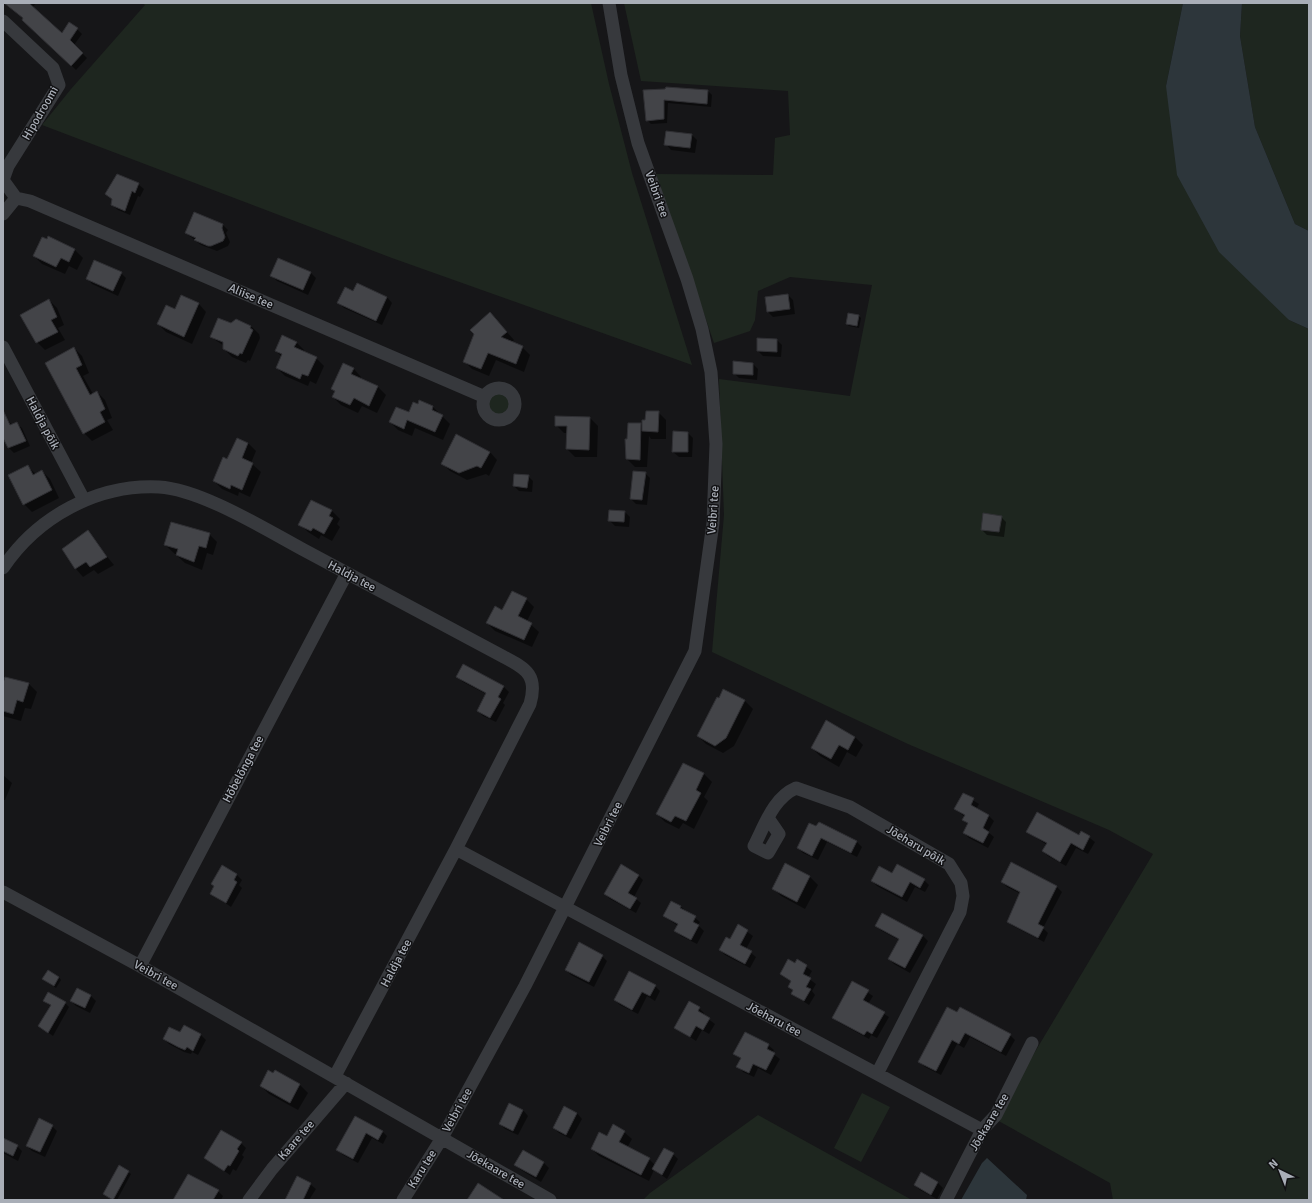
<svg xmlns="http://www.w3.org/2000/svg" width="1312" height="1203" font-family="Signika,sans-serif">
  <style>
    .green { fill: #1e261f }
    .water { fill: #2d363b }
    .shadow { fill: #0007 }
    .building { fill: #434448; stroke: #303034 }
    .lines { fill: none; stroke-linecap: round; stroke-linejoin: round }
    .minor { stroke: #37393d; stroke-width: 13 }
    .labels { text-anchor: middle; stroke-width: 3; stroke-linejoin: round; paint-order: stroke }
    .street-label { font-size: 12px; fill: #a9aeb7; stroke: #111113 }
  </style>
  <rect width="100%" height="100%" fill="#161618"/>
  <path class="green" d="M142,3h449l18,81 23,89 60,192 -300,-107 -350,-133 29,-36 74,-84z
    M624,3h559l-17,83 123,234 20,9v871h-196l-3,-17 -115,-64 158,-265 -44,-24 -201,-86 -196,-92 12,-137 -5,-136 131,17 22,-111 -82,-8 -32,14 -3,29 -5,11 -36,12 -58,-169 117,1 2,-37 15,-3 -2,-44 -147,-10z
    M1242,3h67v228l-14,-7 -40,-97 -15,-91z
    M487 404a12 12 0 1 1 24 0a12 12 0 1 1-24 0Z
    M862,1093l28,14 -29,55 -27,-14z
    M758,1115l154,85h-269l7,-7z"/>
  <path class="water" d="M1183,3h59l-2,33 15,91 40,97 14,7v98l-20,-9 -70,-68 -42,-77 -11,-89z
    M987,1158l40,37 -1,5h-65l21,-37z"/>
  <path class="shadow" d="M4,3h32l-3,4 29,28 15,-6 5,5 -8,11 13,13 -11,12 -52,-51z
    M666,88l42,3 4,4 -1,12 -43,-4 -1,20 -16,1 -4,-4z
    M667,132l25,3 5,5 -2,13 -24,-3 -5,-6z
    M138,184l6,5 -4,8 -2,-1 -8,19 -12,-5 -6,-5 1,-5 -7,-6z
    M223,225l5,5 -2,3 4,9 -2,4 -11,5 -16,-6 -15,-12z
    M49,237l26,13 8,8 -6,12 -8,-4 -4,8 -23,-10 -8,-8z
    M121,273l5,5 -8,18 -26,-12 -5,-6z
    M311,273l5,5 -8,17 -31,-14 -5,-5z
    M357,284l30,13 5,6 -10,22 -38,-17 -5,-5 15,-11z
    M788,295l5,5 2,14 -22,3 -5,-5 -2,-14z
    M49,300l8,8 7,17 -6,3 7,12 -20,10 -8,-8 -15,-27z
    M199,304l7,8 -14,32 -26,-12 -8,-8 17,-14z
    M858,315l3,3 -2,10 -10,-2 -2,-2z
    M498,322l16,18 -3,3 11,4 8,8 -6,17 -28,-12 -7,16 -17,-7 -8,-8z
    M231,325l20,1 8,8 1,4 -10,23 -2,-1 -2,3 -14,-6 -8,-8v-3l-13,-9z
    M777,340l5,5 -1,12 -18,-1 -5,-5z
    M296,342l8,8 -1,2 13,6 8,8 -8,18 -6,-3 -2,5 -23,-10 -8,-8 5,-11 -6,-6z
    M74,348l8,8 7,17 -6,3 10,18 4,-2 8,8 7,18 -5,2 6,10 -21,11 -8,-8 -13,-26z
    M753,364l5,5 -1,11 -18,-2 -5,-5z
    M354,369l7,8 -1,2 18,8 8,8 -9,18 -15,-7 -4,7 -17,-8 -8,-8 3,-5 -4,-3z
    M420,402l13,5 17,17 -7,16 -28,-12 -3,8 -14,-6 -8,-8 20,-8z
    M658,412l8,8v19h-15l-2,-3 -2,31h-12l-8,-8 14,-35 2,3z
    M6,418l6,7 4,-2 6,5 8,18 -16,7 -5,-5 -6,-11v-17z
    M590,418l8,8 -1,31h-22l-8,-8 1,-16h-4l-8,-8z
    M688,433l5,5 -1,19h-13l-6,-5z
    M248,443l8,8 -5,12 10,9 -11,25 -11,-5 -1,4 -16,-7 -8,-8 14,-20z
    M490,452l7,8 -8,16 -3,-2 -19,6 -17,-9 -8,-8z
    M27,466l9,8 6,-3 8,8 9,19 -27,14 -8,-8z
    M645,473l5,5 -3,27 -11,-1 -5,-5z
    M528,476l5,5 -1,11 -13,-1 -5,-5z
    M312,502l20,9 8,8 -3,5 3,3 -8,14 -11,-6 -2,4 -11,-7 -8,-8z
    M625,512l5,5 -1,10 -14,-1 -6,-6z
    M1001,517l5,5 -2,15 -17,-2 -5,-5z
    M87,532l27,33 -16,9 -4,-4 -11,7 -7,-8z
    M209,534l8,8 -4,13 -6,-2 -5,17 -17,-7 -20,-18z
    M526,599l8,8 -7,14 12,11 -7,15 -37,-16 -8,-8 15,-12z
    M464,666l40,21 5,5 -6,11 2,2 -9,17 -13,-6 -5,-5 8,-17 -23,-12 -5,-5z
    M3,678l26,6 8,8 -6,17 -6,-1 -4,13 -18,-5z
    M724,691l21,10 8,8 -19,37 -11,7 -17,-9 -8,-8z
    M855,737l8,8 -7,12 -9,-5 -8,15 -19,-11 -8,-8z
    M683,764l21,10 8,8 -8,15 4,4 -14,28 -11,-6 -4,6 -14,-7 -8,-8z
    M3,775l9,8 -7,17h-2z
    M963,794l16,10 -3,5 13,7 5,5 -6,11 6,5 -6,11 -19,-10 -5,-5 5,-8 -6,-5 2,-3 -10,-8z
    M810,824l47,18 5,5 -5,10 -30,-15 -9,18 -15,-7 -5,-5z
    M1028,832l51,5 3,-5 13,10 -7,12 -12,-6 -10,18 -18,-10 -5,-5 4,-6z
    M786,864l24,13 8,8 -13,24 -24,-13 -8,-8z
    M1012,864l45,23 5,5 -19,36 5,5 -4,9 -31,-16 -5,-5 13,-27 -14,-7 -5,-5z
    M222,867l15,8 5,5 -3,5 3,3 -11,19 -20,-14z
    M892,874l32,6 5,5 -4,7 -10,-5 -8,15 -30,-16 -5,-5z
    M638,875l5,5 -9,17 7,6 -5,10 -26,-14 -5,-5z
    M680,906l20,16 -2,3 6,6 -7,13 -16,-8 -5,-5 2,-5 -14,-10z
    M883,914l40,22 5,5 -18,32 -16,-9 -5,-5 10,-19 -17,-9 -6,-5z
    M739,926l14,10 -7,13 10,8 -6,11 -25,-13 -5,-5 10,-9z
    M602,956l5,5 -13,26 -23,-12 -5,-5z
    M797,960l15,11 -4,7 8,6 -4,7 3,4 -6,10 -17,-11 1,-3 -4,-4 3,-5 -11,-8 14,-10z
    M59,977l2,3 -5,8 -13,-9z
    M852,982l21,14 -5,8 21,13 -12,21 -6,-3 -2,4 -31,-17 -5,-4z
    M655,986l5,5 -5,10 -8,-5 -9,18 -18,-9 -5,-5z
    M77,989l14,7 5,5 -6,12 -14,-7 -5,-5z
    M44,1001l21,2 4,4 -16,29 -14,-10 12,-20z
    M699,1008l5,5 -1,2 12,9 -6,10 -7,-4 -6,11 -21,-14z
    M947,1008l63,27 5,5 -9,16 -36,-19 -6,11 -7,-4 -16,31 -16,-8 -5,-5z
    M184,1026l17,9 5,5 -8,15 -6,-3 -1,2 -7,-2 -15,-8 -5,-5 16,-5z
    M768,1045l6,5 -2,3 8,6 -9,16 -13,-7 -4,9 -11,-5 -5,-6 3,-7 -6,-6z
    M275,1071l25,14 8,8 -10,17 -29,-16 -8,-8z
    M523,1110l5,6 -10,19 -13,-6 -5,-5z
    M577,1113l5,6 -11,20 -12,-6 -5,-5z
    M355,1117l27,14 5,5 -4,8 -11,-6 -14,25 -15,-8 -5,-5z
    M52,1126l5,5 -12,26 -13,-6 -5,-5z
    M624,1132l8,7 -5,9 22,11 6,6 18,-11 5,5 -11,20 -13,-9 -5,11 -50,-25 -7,-7 15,-12z
    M3,1139l14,7 5,5 -4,10 -15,-8z
    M241,1143l5,5 -4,7 2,2 -8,14 -3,-2 -3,6 -25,-17z
    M523,1152l21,11 5,5 -8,14 -20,-12 -5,-5z
    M120,1167l11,7 -14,26h-4l-9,-6z
    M921,1174l17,9 5,5 -6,11 -17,-9 -5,-5z
    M310,1184l6,5 -7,11h-18z
    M218,1191l5,5 -2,4h-46z"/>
  <path class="building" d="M4,3h25l33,30 7,-11 9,6 -8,12 13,13 -12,13 -49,-46 1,-2z
    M666,87l42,3 -1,14 -43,-4v19l-18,2 -3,-31 22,-1z
    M666,131l26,3 -2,14 -26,-3z
    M117,174l22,9 -4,10 -3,-2 -7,20 -14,-6 1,-6 -7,-5z
    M194,212l29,12 -1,4 3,9 -2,4 -12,5h-3l-14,-6 2,-2 -11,-5z
    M48,236l27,13 -6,13 -8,-4 -5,9 -23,-11 9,-19 5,2z
    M278,258l33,14 -8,18 -33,-14z
    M94,260l28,12 -9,19 -27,-12z
    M357,283l30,14 -11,24 -39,-18 8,-16 8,4z
    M788,294l2,15 -23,3 -2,-15z
    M181,295l18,8 -15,34 -27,-13 9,-19 9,4z
    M49,299l8,18 -6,3 7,12 -22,11 -16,-28z
    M490,312l17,20 -6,5 22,9 -7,18 -28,-11 -7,16 -18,-7 11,-28 -4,-4z
    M848,313l11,2 -2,11 -11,-2z
    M218,318l13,5 5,-4 15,7 -1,2 3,2 -11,24 -2,-1 -2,3 -15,-7v-7l-13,-5z
    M282,335l15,7 -3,5 23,10 -9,19 -6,-2 -2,5 -24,-11 6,-14 -7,-3z
    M757,338l20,1v13l-20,-1z
    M74,347l8,18 -6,3 14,27 7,-4 8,18 -5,3 5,10 -22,12 -38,-71z
    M733,361l20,2v12l-20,-1z
    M343,363l11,5 -3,6 27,12 -9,20 -15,-8 -4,7 -18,-8 3,-6 -4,-2z
    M419,400l14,6 -1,4 11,5 -8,17 -28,-12 -3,9 -15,-7 7,-15 13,5 4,-10 5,2z
    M3,410l7,15 7,-3 9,19 -18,7 -5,-10z
    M646,411h13l-1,21 -16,-1v-11h3z
    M555,416l35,1 -1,33 -23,-1 1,-23h-12z
    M628,423h13l-1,37 -14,-1 -1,-20h2z
    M673,431l15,1v20h-16z
    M456,434l34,18 -9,16 -4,-2 -18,7 -18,-9z
    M237,438l11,5 -6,15 11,5 -11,27 -11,-5 -1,4 -17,-8 10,-24 4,2z
    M28,465l5,10 9,-5 10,20 -29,15 -15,-30z
    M633,471l13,1 -4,28 -12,-1z
    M514,474l15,1 -2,13 -14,-2z
    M311,500l21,10 -3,6 4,2 -9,16 -11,-6 -2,3 -13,-6z
    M609,510l16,1 -1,11 -16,-1z
    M983,513l19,3 -3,16 -18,-2z
    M171,522l39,11 -4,15 -7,-2 -5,16 -18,-7 2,-6 -14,-4z
    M88,530l19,27 -17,10 -4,-5 -11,7 -13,-20z
    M512,591l15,7 -9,18 14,7 -8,17 -38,-17 9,-17 7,4z
    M463,664l41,22 -6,11 3,2 -11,19 -13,-7 9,-18 -30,-16z
    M5,677l24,6 -6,19 -6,-2 -4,14 -10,-3v-28z
    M723,689l22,11 -19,38 -11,8 -18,-10 20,-39 2,1z
    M826,720l29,17 -7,13 -9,-5 -8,14 -20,-11z
    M683,763l21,10 -8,17 5,3 -15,28 -11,-5 -4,6 -15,-8z
    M963,793l11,5 -3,7 18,10 -6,13 6,4 -6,11 -20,-10 5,-10 -6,-3 3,-5 -11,-6z
    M1037,812l42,23 2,-4 9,5 -7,14 -12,-7 -11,19 -18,-11 5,-8 -21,-11z
    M819,822l38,19 -6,12 -30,-15 -9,18 -15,-8 12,-25 7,3z
    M1011,862l46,24 -19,38 6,3 -6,11 -31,-16 13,-30 -19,-10z
    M785,863l25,13 -13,26 -25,-13z
    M621,864l18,11 -11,18 9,5 -7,11 -26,-15z
    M897,864l28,15 -5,9 -10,-6 -8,15 -31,-16 8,-15 13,7z
    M222,865l15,9 -3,6 3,2 -11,21 -16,-9 4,-8 -3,-2z
    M671,901l10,5 -1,2 16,8 -3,6 6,3 -8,15 -17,-9 4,-7 -15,-8z
    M882,913l41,22 -18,33 -17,-9 11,-20 -24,-13z
    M738,924l10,6 -8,15 12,6 -7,13 -26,-14 7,-13 4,2z
    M579,942l24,13 -14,27 -24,-12z
    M788,959l7,4 2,-4 10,6 -4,9 8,4 -5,9 5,2 -7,12 -13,-7 2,-4 -5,-3 3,-6 -11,-7z
    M48,970l11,7 -5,9 -12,-7z
    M629,971l27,14 -6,11 -8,-4 -10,18 -18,-10z
    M852,981l17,9 -6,10 22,12 -13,22 -5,-3 -3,4 -32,-17z
    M77,988l14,7 -6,13 -15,-7z
    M48,992l18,10 -18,31 -10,-7 13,-21 -8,-4z
    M689,1001l11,6 -2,4 12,7 -7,12 -7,-4 -6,11 -16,-9z
    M947,1007l10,5 3,-5 51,27 -10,18 -36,-19 -6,11 -7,-4 -16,31 -18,-9z
    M184,1025l17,9 -8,17 -6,-4 -2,3 -7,-3 -15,-8 6,-12 11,5z
    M745,1032l24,12 -2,5 8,4 -9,17 -13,-6 -4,9 -13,-6 5,-9 -8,-4z
    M268,1070l5,3 2,-3 25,14 -10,19 -30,-17z
    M509,1103l14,7 -10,21 -14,-7z
    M564,1106l13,7 -11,22 -13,-7z
    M355,1116l28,15 -5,9 -12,-7 -13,26 -17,-9z
    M39,1118l14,7 -13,27 -14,-6z
    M613,1124l12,7 -6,11 31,16 -9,17 -50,-26 8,-17 8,4z
    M221,1130l21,12 -5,7 2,2 -9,15 -2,-1 -4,6 -20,-13z
    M3,1138l15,7 -5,11 -10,-5z
    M664,1148l10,5 -12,22 -10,-6z
    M523,1150l21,12 -8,15 -22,-12z
    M119,1165l10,6 -16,29 -10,-6z
    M921,1172l17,10 -7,13 -17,-10z
    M188,1174l31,16 -6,10h-40z
    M297,1176l14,7 -8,17h-18z
    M478,1183l26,17h-37z"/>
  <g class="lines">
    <path class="minor" d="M3,21l50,47 6,17 -51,81 -5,14 13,18
      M16,198l14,3 455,196
      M3,214l13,-16
      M3,347l81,153
      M483 404a16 16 0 1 1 32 0a16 16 0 1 1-32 0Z
      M3,568c34,-51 94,-84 156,-81 41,2 106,42 143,62 68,36 135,72 202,108 23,12 34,19 26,47l-74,145 -121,227
      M768,818l11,16 -11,19 -14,-7c11,-21 19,-48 42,-58l54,19 99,57 12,19 2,13 -3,16 -83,162
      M456,849l526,281
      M3,892l137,74 410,234
      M140,966l207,-393
      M249,1200l23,-31 74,-86
      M403,1200l39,-62 83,-152 170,-335 18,-128 3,-79 -5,-72 -9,-43 -15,-50 -49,-136 -17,-68 -12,-72
      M946,1200l36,-70 14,-15 36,-72"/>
  </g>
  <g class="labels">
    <g class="street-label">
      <text transform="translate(40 113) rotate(-60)" y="4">Hipodroomi</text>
      <text transform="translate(657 194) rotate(70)" y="4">Veibri tee</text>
      <text transform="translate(251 296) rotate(23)" y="4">Aliise tee</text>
      <text transform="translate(43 423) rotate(62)" y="4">Haldja põik</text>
      <text transform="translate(713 510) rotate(-86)" y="4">Veibri tee</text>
      <text transform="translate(352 576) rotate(28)" y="4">Haldja tee</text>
      <text transform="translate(243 769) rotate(-62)" y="4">Hõbelõnga tee</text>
      <text transform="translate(608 824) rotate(-63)" y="4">Veibri tee</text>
      <text transform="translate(916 845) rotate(31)" y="4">Jõeharu põik</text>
      <text transform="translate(396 963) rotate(-62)" y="4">Haldja tee</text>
      <text transform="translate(156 975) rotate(29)" y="4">Veibri tee</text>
      <text transform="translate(774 1019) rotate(28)" y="4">Jõeharu tee</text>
      <text transform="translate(457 1110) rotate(-61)" y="4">Veibri tee</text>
      <text transform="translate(989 1122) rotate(-59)" y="4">Jõekaare tee</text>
      <text transform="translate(296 1140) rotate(-49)" y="4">Kaare tee</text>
      <text transform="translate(422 1169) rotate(-58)" y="4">Karu tee</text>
      <text transform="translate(496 1169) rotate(30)" y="4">Jõekaare tee</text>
    </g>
  </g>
  <rect width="1312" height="1203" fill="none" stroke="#a9aeb7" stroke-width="8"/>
  <g transform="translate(1280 1171) rotate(317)" stroke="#111113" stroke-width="3" paint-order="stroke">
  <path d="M0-3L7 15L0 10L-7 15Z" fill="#a9aeb7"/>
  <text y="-6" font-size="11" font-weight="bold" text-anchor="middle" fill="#a9aeb7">N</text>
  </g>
</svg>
